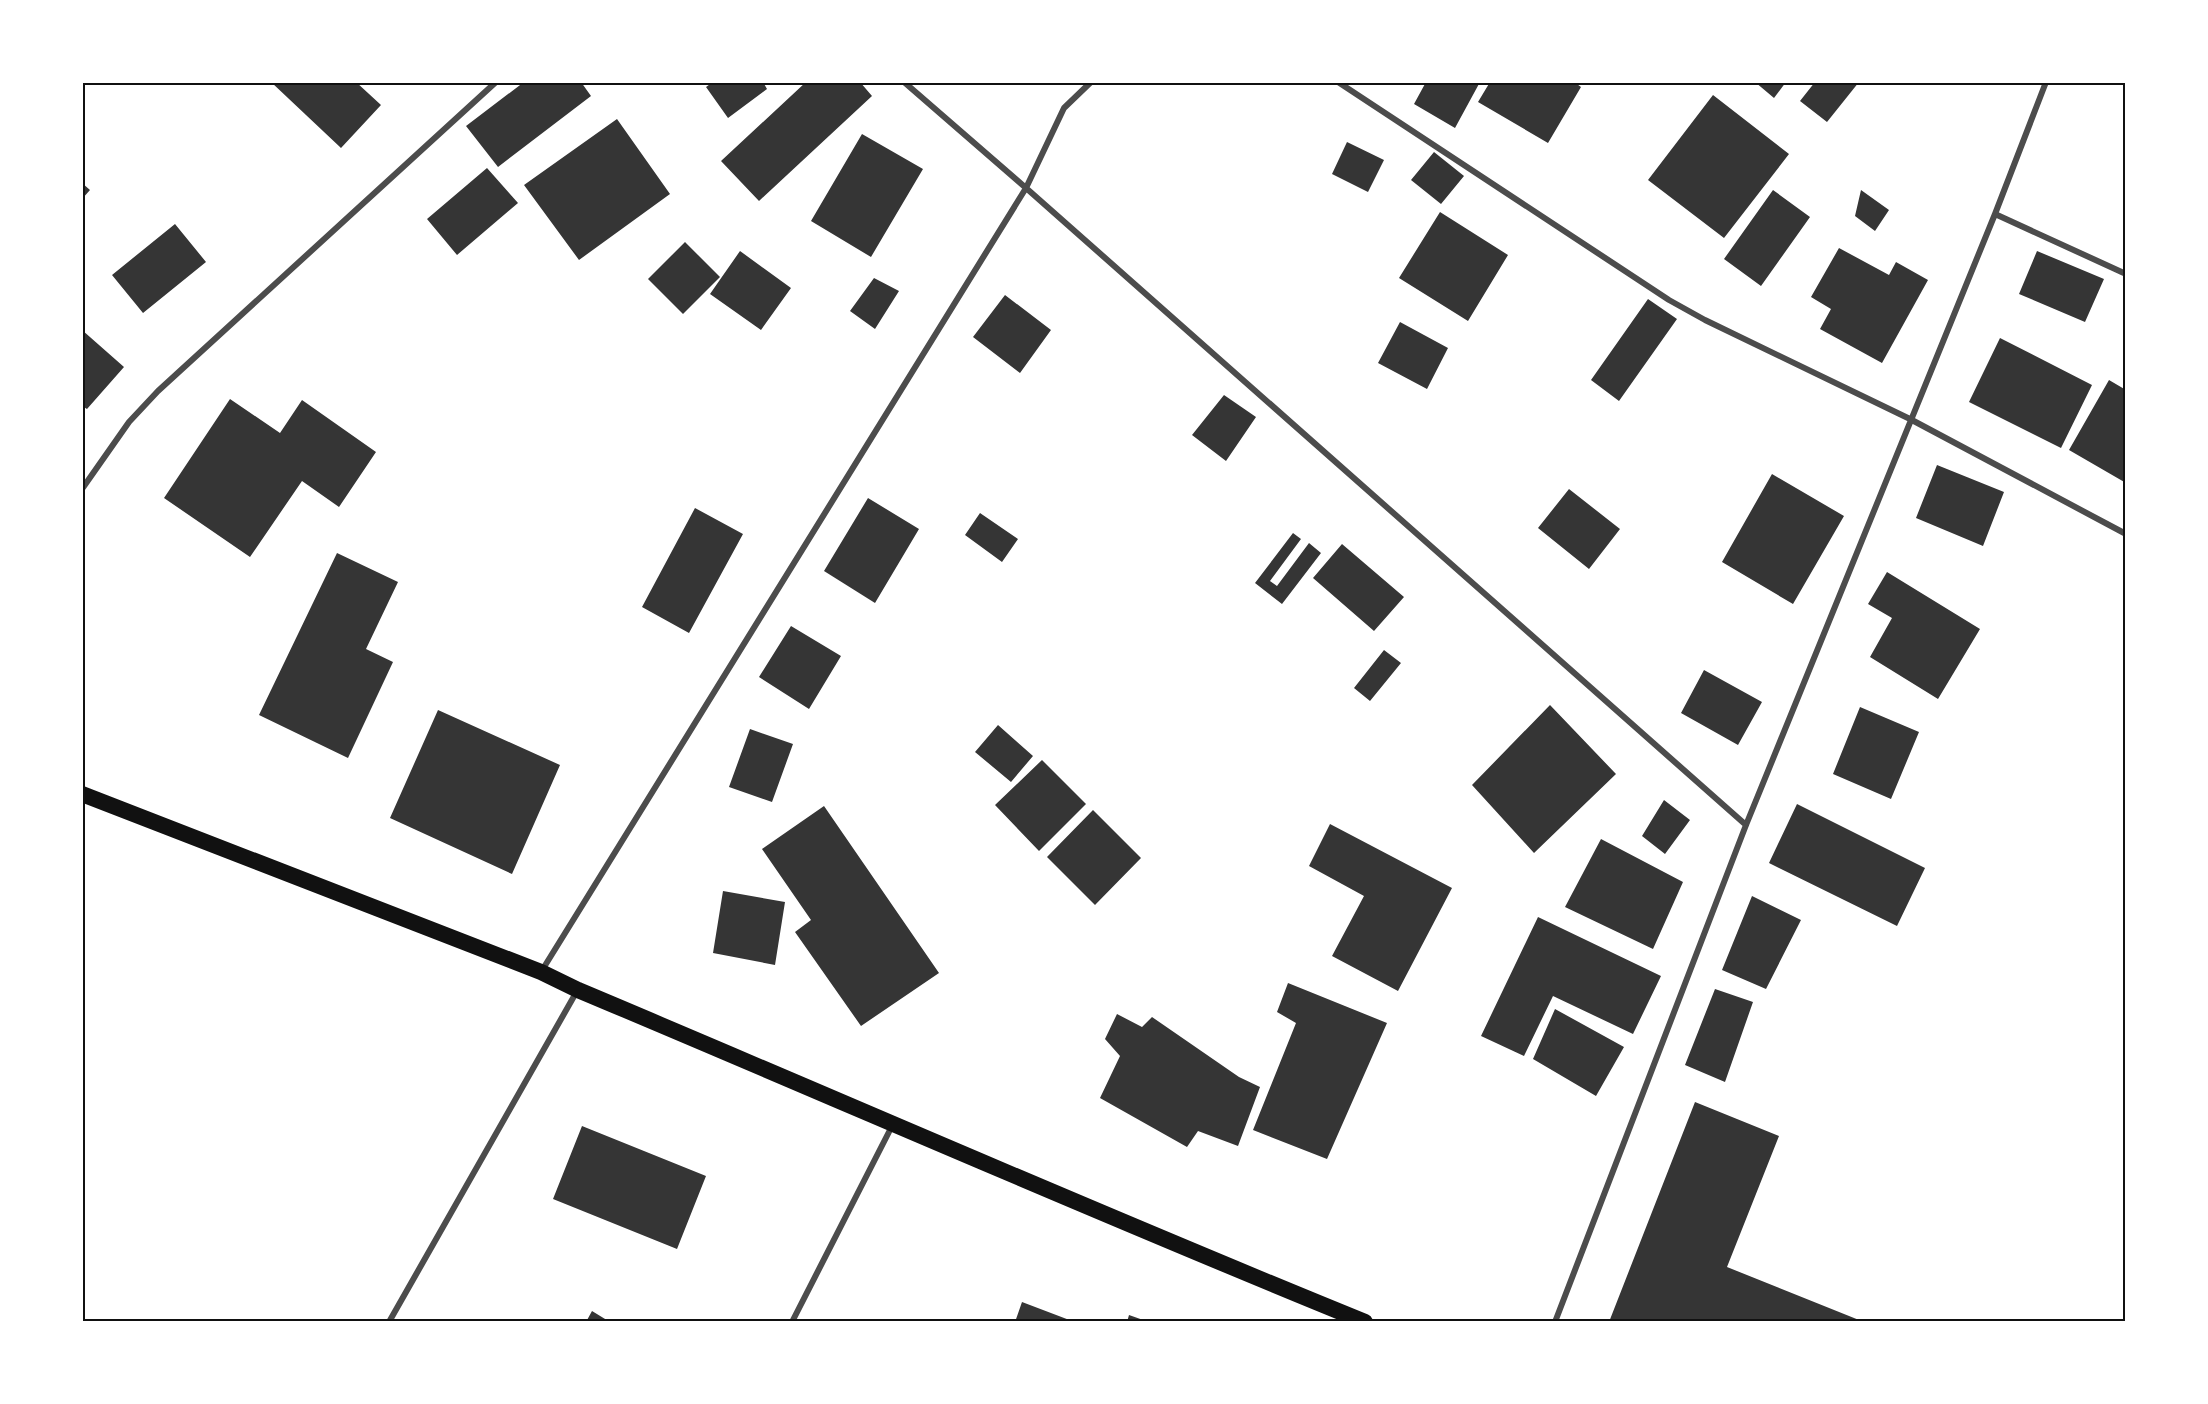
<svg xmlns="http://www.w3.org/2000/svg" width="2208" height="1404" font-family="'Exo 2',sans-serif">
  <style>
    .building { fill: #353535 }
    .lines { fill: none; stroke-linecap: round; stroke-linejoin: round }
    .minor { stroke: #4c4c4c; stroke-width: 6 }
    .trunk { stroke: #111; stroke-width: 16 }
    .neatline { fill: none; stroke: #111; stroke-width: 2 }
  </style>
  <rect width="100%" height="100%" fill="#fff"/>
  <path class="building" d="M271,82h85l25,23 -40,43z
    M524,82h57l10,14 -93,71 -32,-41z
    M713,82h50l4,7 -39,29 -22,-31z
    M806,82h54l12,14 -113,105 -38,-40z
    M1426,82h54l-25,46 -41,-24z
    M1490,82h84l7,5 -33,56 -70,-41z
    M1755,82h31l-12,16z
    M1815,82h44l-32,40 -27,-21z
    M1713,95l76,59 -65,84 -76,-58z
    M617,119l53,75 -91,66 -55,-75z
    M862,134l61,35 -52,88 -60,-36z
    M1347,142l37,18 -16,32 -36,-18z
    M1434,152l30,24 -23,28 -30,-24z
    M487,168l31,35 -61,52 -30,-36z
    M82,183l8,7 -8,9z
    M1773,190l37,27 -49,69 -37,-27z
    M1861,190l28,20 -14,21 -20,-15z
    M1440,212l68,43 -40,66 -69,-43z
    M175,224l31,38 -63,51 -31,-38z
    M685,242l35,35 -37,37 -35,-35z
    M1839,248l50,27 7,-13 32,18 -46,83 -62,-34 11,-20 -20,-12z
    M740,251l51,37 -30,42 -51,-36z
    M2037,251l67,28 -19,43 -66,-28z
    M874,278l25,13 -24,38 -25,-18z
    M1005,295l46,35 -31,43 -47,-36z
    M1648,299l29,20 -58,82 -28,-21z
    M1400,322l48,26 -21,41 -49,-26z
    M82,330l42,37 -37,42 -5,-3z
    M2000,338l92,47 -31,63 -92,-46z
    M2109,380l17,10v93l-57,-33z
    M1224,395l32,22 -30,44 -34,-26z
    M230,399l50,34 22,-33 74,52 -37,55 -37,-26 -52,76 -86,-59z
    M1937,465l67,27 -21,54 -67,-28z
    M1772,474l72,42 -51,88 -71,-42z
    M1569,489l51,40 -31,40 -51,-41z
    M868,498l51,31 -44,74 -51,-32z
    M695,508l48,26 -54,99 -47,-26z
    M980,513l38,26 -16,23 -37,-27z
    M1293,533l8,6 -31,42 7,5 32,-43 12,10 -39,51 -27,-21z
    M1342,544l62,53 -30,34 -61,-53z
    M337,553l61,29 -32,67 27,13 -45,96 -89,-43z
    M1887,572l93,57 -42,70 -68,-42 22,-39 -24,-14z
    M791,626l50,30 -32,53 -50,-32z
    M1384,650l17,13 -31,38 -16,-13z
    M1704,670l58,32 -24,43 -57,-32z
    M1550,705l66,69 -82,79 -62,-68z
    M1860,707l59,25 -28,67 -58,-25z
    M438,710l122,55 -48,109 -122,-56z
    M998,725l35,31 -22,26 -36,-30z
    M750,729l43,15 -21,58 -43,-15z
    M1042,760l44,44 -47,47 -44,-46z
    M1664,800l26,20 -25,34 -23,-18z
    M1797,804l128,64 -28,58 -128,-63z
    M824,806l115,167 -78,53 -66,-94 16,-12 -49,-71z
    M1093,810l48,48 -46,47 -48,-48z
    M1330,824l122,64 -54,103 -66,-35 32,-60 -55,-30z
    M1601,839l82,43 -30,67 -88,-42z
    M723,891l62,11 -10,63 -62,-12z
    M1752,896l49,24 -35,69 -44,-19z
    M1538,917l123,59 -28,58 -80,-38 -29,60 -43,-20z
    M1288,983l99,40 -60,136 -74,-29 43,-107 -19,-11z
    M1715,989l38,13 -28,80 -40,-17z
    M1555,1009l69,38 -28,49 -63,-37z
    M1117,1014l25,13 10,-10 87,60 21,10 -22,59 -40,-15 -11,16 -87,-49 20,-42 -15,-17z
    M1695,1102l84,34 -52,131 137,55h-255z
    M582,1126l124,50 -29,73 -124,-50z
    M1022,1302l50,19v1h-57z
    M592,1311l18,11h-24z
    M1129,1315l17,6v1h-19z"/>
  <g class="lines">
    <path class="minor" d="M904,82l122,106 720,637
      M1338,82l331,218 36,20 205,99 216,115
      M1995,214l131,60
      M82,489l47,-67 29,-31 338,-309
      M541,972l485,-784 38,-80 27,-26
      M389,1322l188,-331
      M792,1322l100,-196
      M1555,1322l191,-497 249,-611 51,-132"/>
    <path class="trunk" d="M82,794l459,178 37,18c262,110 523,225 787,332"/>
  </g>
  <rect width="2208" height="1404" fill="none" stroke="#ffffff" stroke-width="168"/>
  <rect x="84" y="84" width="2040" height="1236" class="neatline"/>
</svg>
